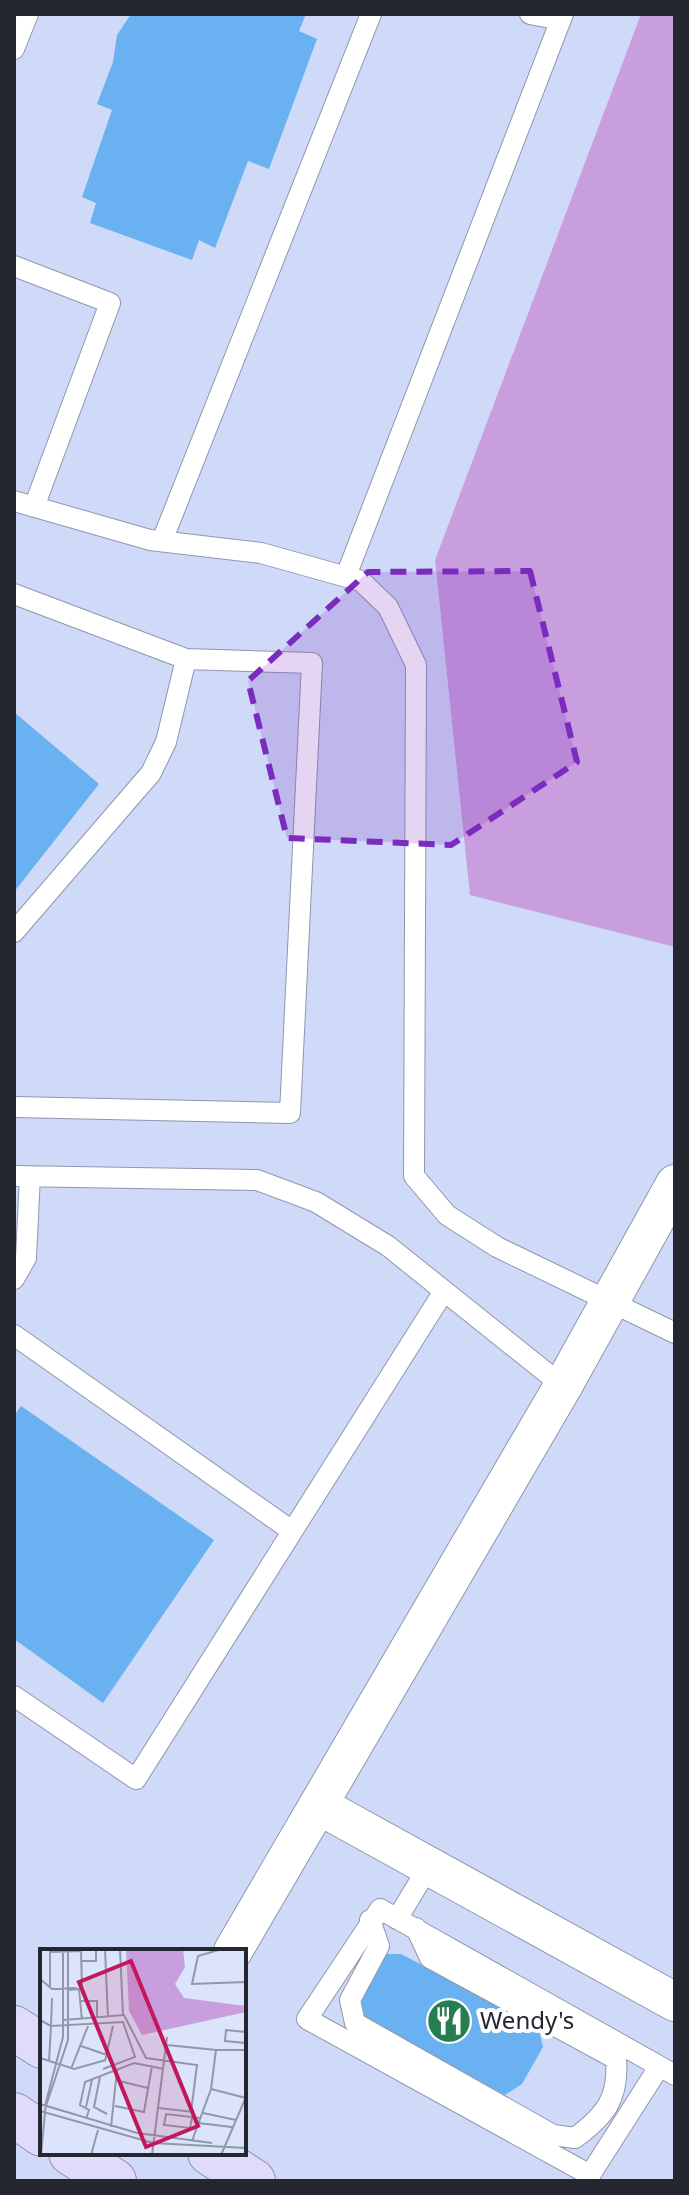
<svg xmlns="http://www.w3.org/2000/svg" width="689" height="2195" font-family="'Noto Sans',sans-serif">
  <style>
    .built { fill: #cfdaf8; fill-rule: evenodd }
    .green { fill: #c99ede }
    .building { fill: #69b1f0 }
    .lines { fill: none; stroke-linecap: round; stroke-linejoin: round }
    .service-casing { stroke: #8f97ac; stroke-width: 22 }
    .minor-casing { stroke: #8f97ac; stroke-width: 40 }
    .primary-casing { stroke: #918cb2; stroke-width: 46 }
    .service { stroke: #fff; stroke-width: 20 }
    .minor { stroke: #fff; stroke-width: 38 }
    .primary { stroke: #e0dbfb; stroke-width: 44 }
    .marked { fill: #7b2cbf; fill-opacity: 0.2; stroke: #7b2cbf; stroke-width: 6; stroke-dasharray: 16 10; stroke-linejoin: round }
    .labels { text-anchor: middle; stroke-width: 8; stroke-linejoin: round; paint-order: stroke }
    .poi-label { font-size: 24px; fill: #24272f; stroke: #fff; text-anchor: start }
    .inset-road { fill: none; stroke: #9298a9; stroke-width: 2 }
    .view { fill: #c2185b; fill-opacity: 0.15; stroke: #c2185b; stroke-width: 4 }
    .inset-edge { fill: none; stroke: #24272f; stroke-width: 4 }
  </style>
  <rect width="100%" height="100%" fill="#dbe4fb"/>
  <path class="built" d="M14,14h627l-206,546 36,335 204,52v1234h-661zM42,1951h202v202h-202z"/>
  <path class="green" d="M641,14h34v933l-205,-52 -35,-335z"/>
  <path class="building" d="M131,14h175l-7,17 18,8 -48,130 -21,-8 -33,87 -16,-8 -7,20 -102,-37 6,-20 -14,-6 30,-87 -15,-6 16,-42 4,-27z
    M14,712l85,72 -85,108z
    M21,1406l193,134 -111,163 -89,-64v-223z
    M384,1954h17l137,72 5,21 -21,37 -17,11 -144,-79 -4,-15z"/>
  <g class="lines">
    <g class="service-casing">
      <path id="service" d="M530,14l31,6
        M14,49l14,-35
        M14,266l96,37 -76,204
        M14,501l136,39 111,13 100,28 27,26 28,58 -2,511 33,39 50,32 178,86
        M162,541l209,-527
        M346,576l217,-562
        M14,594l172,65 126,4 -22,450 -276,-6
        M14,932l137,-159 15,-31 20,-83
        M14,1176l243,4 59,22 72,44 175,140
        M14,1279l12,-21 4,-82
        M14,1335l278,196
        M14,1696l122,83 308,-488
        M397,1919l32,-53
        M370,1920l9,26 -29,54 5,23 198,112 22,3c31,-23 44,-40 41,-79l-186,-101 -14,-30
        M659,2067l-69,108 -283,-156 73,-110 295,166"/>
    </g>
    <g class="minor-casing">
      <path id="minor" d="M318,1805l357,197
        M233,1951l330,-565 112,-202"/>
    </g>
    <g class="primary-casing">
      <path id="primary" d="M14,2028l28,18
        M14,2115l28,19
        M71,2153l43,28
        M210,2153l43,28"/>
    </g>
    <use href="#service" class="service"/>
    <use href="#minor" class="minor"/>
    <use href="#primary" class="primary"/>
  </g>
  <path class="marked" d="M530,571l47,191 -126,83 -164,-7 -39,-157 120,-109z"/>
  <defs>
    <g id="restaurant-disc" transform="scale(2.3)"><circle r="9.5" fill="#267d50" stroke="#fff"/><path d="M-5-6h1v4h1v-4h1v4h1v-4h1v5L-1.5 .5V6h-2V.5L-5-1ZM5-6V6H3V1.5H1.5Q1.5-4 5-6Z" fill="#fff"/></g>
  </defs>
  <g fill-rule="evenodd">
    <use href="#restaurant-disc" x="449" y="2021"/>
  </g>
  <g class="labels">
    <g class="poi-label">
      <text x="480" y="2029">Wendy's</text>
    </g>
  </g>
  <g transform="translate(40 1949)">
    <rect width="206" height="206" fill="#dbe4fb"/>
    <path d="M86,0h57l2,18 -10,17 9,14 62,8v6l-104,23 -13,-24z" fill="#c99ede"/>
    <path class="inset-road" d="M41,0l1,40M65,0l3,69M80,0l3,66M182,0l-24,7 -6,28 54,-2M41,12h15v-12M0,30l12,10 21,-1 6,1 -11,1M10,39v-36l31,-1M39,40l3,31M12,49l-1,28 72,-4 12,35 -32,12M41,52h16v18M0,71l11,6 -2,35M24,71l60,-5 22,43 51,7 -6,47M206,83l-20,-2 -1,11 21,2M127,96l49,5M41,97l26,9M0,109l34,11 32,-9M65,112l8,-35M31,120l17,-43M60,128l-6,30 13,7M79,132l29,7M171,140l35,9M0,155l97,29 75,10M6,157l22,-66v-91M75,157l29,6 8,-46M46,158l6,-27M118,159l36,4M0,162l113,32 93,5M163,164l33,7M152,169l-2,10 -26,-3 2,-11 34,4M46,170l3,-9 -9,-5 5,-23 49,-19 30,6M158,174l34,4M71,178l6,-57M152,192l19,-52 5,-39h30M1,206l5,-53 17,-65v-88M51,206l7,-25M112,206l15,-118M181,206l25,-58"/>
    <path class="view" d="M91,12l67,165 -52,21 -67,-165z"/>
    <rect width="206" height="206" class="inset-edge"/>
  </g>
  <rect width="689" height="2195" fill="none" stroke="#24272f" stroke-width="32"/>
</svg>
